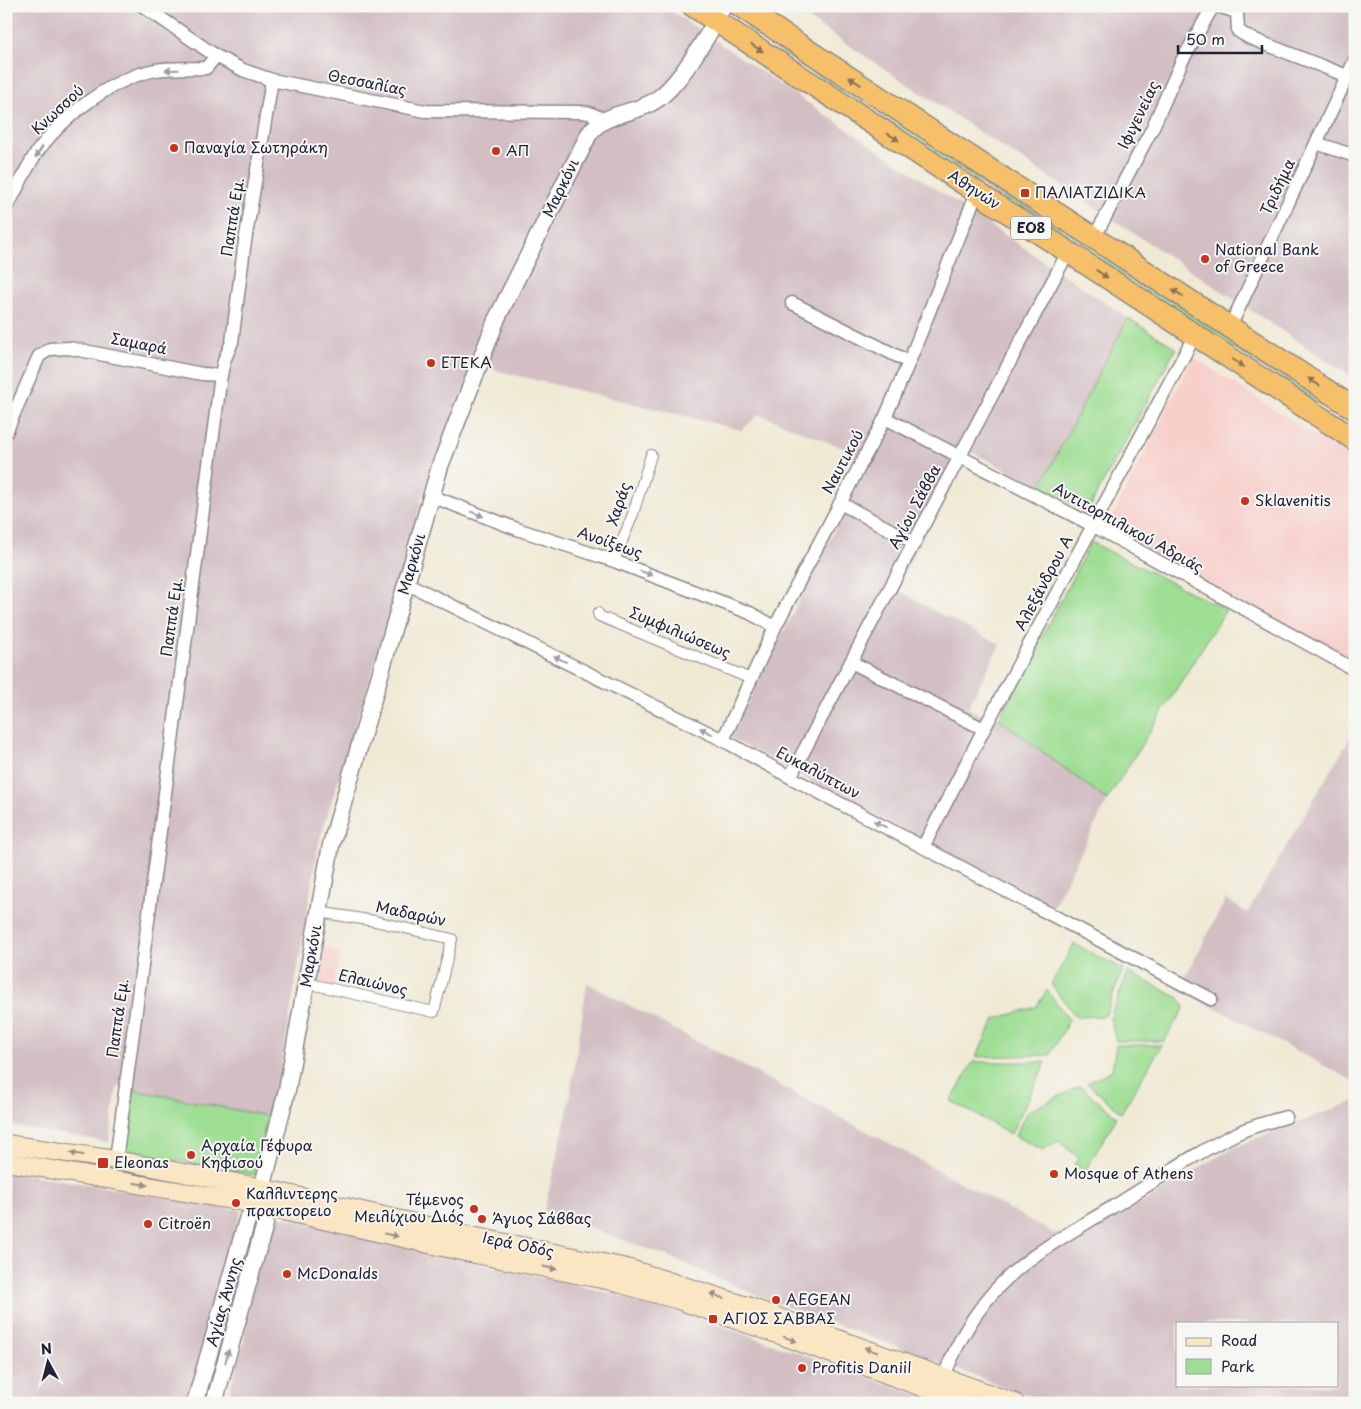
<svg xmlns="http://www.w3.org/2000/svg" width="1361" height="1409" font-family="'Playpen Sans',sans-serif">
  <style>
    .built { fill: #f7d0cc }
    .industrial { fill: #d2bec3; fill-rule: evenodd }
    .green { fill: #9ede93; stroke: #608067 }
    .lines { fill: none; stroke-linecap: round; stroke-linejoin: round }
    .pedestrian-casing { stroke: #898688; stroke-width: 12 }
    .minor-casing { stroke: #898688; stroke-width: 15 }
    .tertiary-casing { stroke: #898688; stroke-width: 19 }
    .secondary-casing { stroke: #898688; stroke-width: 20 }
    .trunk-casing { stroke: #898688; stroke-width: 24 }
    .pedestrian { stroke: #fff; stroke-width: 10 }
    .minor { stroke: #fff; stroke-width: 12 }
    .tertiary { stroke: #fff; stroke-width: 16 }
    .secondary { stroke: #fbe6c4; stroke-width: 18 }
    .trunk { stroke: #f6c06b; stroke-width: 21 }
    .oneway { fill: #8c7153 }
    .oneway2 { fill: #9c9ca7 }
    .oneway3 { fill: #998e86 }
    .poi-dot { fill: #c8321e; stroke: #f6f6f2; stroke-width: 2 }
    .labels { text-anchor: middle; stroke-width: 4; stroke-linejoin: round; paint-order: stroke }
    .shield { fill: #f6f6f2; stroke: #626272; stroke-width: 1 }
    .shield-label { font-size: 14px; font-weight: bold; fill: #22223b }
    .street-label { font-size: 15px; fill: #22223b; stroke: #f6f6f2 }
    .poi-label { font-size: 15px; fill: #22223b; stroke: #f6f6f2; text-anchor: start }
  </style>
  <rect width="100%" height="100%" fill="#f6f6f2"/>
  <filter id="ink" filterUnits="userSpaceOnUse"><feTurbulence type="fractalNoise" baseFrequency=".02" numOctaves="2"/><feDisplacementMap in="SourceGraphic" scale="10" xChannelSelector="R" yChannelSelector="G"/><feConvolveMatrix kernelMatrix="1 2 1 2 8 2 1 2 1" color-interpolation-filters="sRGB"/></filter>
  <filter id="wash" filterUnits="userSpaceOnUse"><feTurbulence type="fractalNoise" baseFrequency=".0096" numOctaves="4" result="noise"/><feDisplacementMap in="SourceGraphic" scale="20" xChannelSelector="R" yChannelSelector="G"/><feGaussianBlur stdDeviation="1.12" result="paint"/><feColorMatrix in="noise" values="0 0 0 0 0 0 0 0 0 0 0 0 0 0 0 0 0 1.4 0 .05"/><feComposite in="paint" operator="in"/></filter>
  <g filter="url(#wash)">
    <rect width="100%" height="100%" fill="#f0ead5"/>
    <path class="built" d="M1193,357l162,105v200l-120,-62 -128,-73z
      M317,945l24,7 -8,35 -22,-5z"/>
    <path class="industrial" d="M6,6h658l464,312 -88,169 -70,-36 -75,137 47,27 58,29 -32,64 13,6 18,5 109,81 -56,109 -322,-171 140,-279 -111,-45 -17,16 -269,-65 -51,132 -20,79 -83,266 -43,255 -9,19 -150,-29 -8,55 -103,-17z
      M789,6h566v373z
      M1355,729v353l-176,-93 47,-90 21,14z
      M587,983l311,165 155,85 31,5 148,-90 123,-47v302h-307l-297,-110 -81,-36 -126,-46 24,-102zM1177,1323h160v62h-160z
      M6,1171l235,39 -51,193h-184z
      M270,1214l361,84 79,24 231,81h-715l18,-61 4,-37z"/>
    <path class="green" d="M747,26l608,391v7l-24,-12 -585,-383z
      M1128,318l48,30 -89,164 -47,-25z
      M1091,542l135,68 -119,190 -108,-81z
      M1074,944l49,25 -18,47 -29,1 -25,-33z
      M1128,972l51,26 4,6 1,5 -20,32h-48l-6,-23z
      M1047,990l22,30 -19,35 -74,2 19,-38 41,-12z
      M1116,1045h46l-41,68 -34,-30 25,-13z
      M973,1062h73l-35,72 -60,-33z
      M1080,1086l37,31 -32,54 -11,-7 5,-6 -21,-17 -15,9 -28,-14 12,-24z
      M134,1090l133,26 -12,59 -130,-24z"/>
  </g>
  <g filter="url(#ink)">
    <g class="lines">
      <g class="pedestrian-casing">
        <path id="pedestrian" d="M614,561l19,-47 18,-59
          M598,613l1,3 152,63
          M306,983l128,29 18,-73 -77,-18 -57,-9"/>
      </g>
      <g class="minor-casing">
        <path id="minor" d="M143,6l73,50 27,14 29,10 153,31 156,1 8,1 15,6
          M1218,6l19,6 3,-6
          M1237,12l1,19 12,7 97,38
          M716,22l10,-16
          M1316,143l39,13
          M6,208c12,-19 20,-42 34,-60 26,-34 73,-70 116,-78 16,-3 33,-1 50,-2l10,-12
          M1094,238l58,-109 30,-68 31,-55
          M792,303l117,59
          M1230,327l125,-267
          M885,418l209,108 261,144
          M6,432l33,-76 11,-7 19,-1 133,26 19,1
          M431,496l86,33 97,32 136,52 25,14
          M840,503l75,40
          M406,583l317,157 67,37 421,222
          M851,662l133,67
          M723,740l52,-113 110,-209 24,-56 68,-170
          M790,777l278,-525
          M923,847l61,-118 211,-394
          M116,1160l105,-785 3,-14 8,-19 12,-94 28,-168
          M944,1376c15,-37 31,-66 60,-95 31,-30 71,-51 107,-73 43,-26 85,-56 131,-77 14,-6 29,-10 44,-14"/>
      </g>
      <g class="tertiary-casing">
        <path id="tertiary" d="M195,1403l52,-183 11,-15 29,-115 44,-245 109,-379 57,-148 92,-184c16,-23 46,-19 67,-34 23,-15 44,-54 60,-78
          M214,1403l51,-179 -7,-19"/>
      </g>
      <g class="secondary-casing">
        <path id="secondary" d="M6,1144l110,16 146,28 205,47 160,33 117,37 271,98
          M6,1162l237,40 222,50 146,29 67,19 108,37 179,66"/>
      </g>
      <g class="trunk-casing">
        <path id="trunk" d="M693,6l662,434
          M740,6l615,403"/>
      </g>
      <use href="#pedestrian" class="pedestrian"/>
      <use href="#minor" class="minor"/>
      <use href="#tertiary" class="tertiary"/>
      <use href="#secondary" class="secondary"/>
      <use href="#trunk" class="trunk"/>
    </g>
    <defs><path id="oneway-solid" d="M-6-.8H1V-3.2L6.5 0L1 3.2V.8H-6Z" transform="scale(1.25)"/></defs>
    <g class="oneway">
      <use href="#oneway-solid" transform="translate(757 48) rotate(33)"/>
      <use href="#oneway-solid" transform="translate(855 81) rotate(-147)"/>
      <use href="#oneway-solid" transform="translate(893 137) rotate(33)"/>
      <use href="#oneway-solid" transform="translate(1102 274) rotate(33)"/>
      <use href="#oneway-solid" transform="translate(1178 293) rotate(-147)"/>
      <use href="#oneway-solid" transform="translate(1238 363) rotate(33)"/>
      <use href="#oneway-solid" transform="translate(1314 382) rotate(-147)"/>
    </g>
    <g class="oneway2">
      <use href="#oneway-solid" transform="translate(172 70) rotate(179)"/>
      <use href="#oneway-solid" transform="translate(39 152) rotate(123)"/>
      <use href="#oneway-solid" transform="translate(477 514) rotate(21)"/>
      <use href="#oneway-solid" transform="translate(646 573) rotate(21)"/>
      <use href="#oneway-solid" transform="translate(560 659) rotate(-154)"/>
      <use href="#oneway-solid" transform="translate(706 731) rotate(-154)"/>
      <use href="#oneway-solid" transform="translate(880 824) rotate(-152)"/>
      <use href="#oneway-solid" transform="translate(227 1356) rotate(-75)"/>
    </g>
    <g class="oneway3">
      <use href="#oneway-solid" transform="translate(77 1154) rotate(-171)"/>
      <use href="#oneway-solid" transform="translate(141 1184) rotate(9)"/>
      <use href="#oneway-solid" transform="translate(391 1235) rotate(12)"/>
      <use href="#oneway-solid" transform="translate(550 1268) rotate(12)"/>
      <use href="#oneway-solid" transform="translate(717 1296) rotate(-161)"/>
      <use href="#oneway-solid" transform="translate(790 1339) rotate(20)"/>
      <use href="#oneway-solid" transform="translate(871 1350) rotate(-160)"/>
    </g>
  </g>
  <g class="poi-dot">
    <circle cx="174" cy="148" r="5"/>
    <circle cx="496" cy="151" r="5"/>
    <rect x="1020" y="188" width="10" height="10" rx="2.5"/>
    <circle cx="1205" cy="259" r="5"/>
    <circle cx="431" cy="363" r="5"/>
    <circle cx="1245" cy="501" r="5"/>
    <circle cx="191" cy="1155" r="5"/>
    <rect x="97" y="1157" width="12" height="12" rx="2.5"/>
    <circle cx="1054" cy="1174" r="5"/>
    <circle cx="236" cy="1203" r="5"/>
    <circle cx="474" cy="1209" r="5"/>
    <circle cx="482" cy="1219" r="5"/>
    <circle cx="148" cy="1224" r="5"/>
    <circle cx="287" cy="1274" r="5"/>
    <circle cx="776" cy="1300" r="5"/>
    <rect x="708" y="1314" width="10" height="10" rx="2.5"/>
    <circle cx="802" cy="1368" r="5"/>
  </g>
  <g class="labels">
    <rect class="shield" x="1011" y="216.5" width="40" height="23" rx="4"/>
    <g class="shield-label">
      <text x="1031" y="233">ΕΟ8</text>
    </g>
    <g class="street-label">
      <text transform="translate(367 83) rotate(11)" y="5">Θεσσαλίας</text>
      <text transform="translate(58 110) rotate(-43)" y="5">Κνωσσού</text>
      <text transform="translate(1139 115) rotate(-64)" y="5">Ιφιγενείας</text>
      <text transform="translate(1278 187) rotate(-65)" y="5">Τριδήμα</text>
      <text transform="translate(561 188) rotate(-64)" y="5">Μαρκόνι</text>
      <text transform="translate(974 190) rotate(33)" y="5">Αθηνών</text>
      <text transform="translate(233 217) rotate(-81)" y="5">Παππά Εμ.</text>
      <text transform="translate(139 344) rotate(11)" y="5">Σαμαρά</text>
      <text transform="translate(843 462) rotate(-62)" y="5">Ναυτικού</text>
      <text transform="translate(619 504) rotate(-71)" y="5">Χαράς</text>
      <text transform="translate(915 507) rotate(-62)" y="5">Αγίου Σάββα</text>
      <text transform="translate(1128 528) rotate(29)" y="5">Αντιτορπιλικού Αδριάς</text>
      <text transform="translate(610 543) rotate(19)" y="5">Ανοίξεως</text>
      <text transform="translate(412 564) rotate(-74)" y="5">Μαρκόνι</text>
      <text transform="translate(1044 583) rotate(-62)" y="5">Αλεξάνδρου Α</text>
      <text transform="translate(172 617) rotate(-82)" y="5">Παππά Εμ.</text>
      <text transform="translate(680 633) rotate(23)" y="5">Συμφιλιώσεως</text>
      <text transform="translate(818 773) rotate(28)" y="5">Ευκαλύπτων</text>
      <text transform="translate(411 914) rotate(12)" y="5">Μαδαρών</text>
      <text transform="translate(311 956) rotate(-80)" y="5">Μαρκόνι</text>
      <text transform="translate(373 983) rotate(13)" y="5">Ελαιώνος</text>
      <text transform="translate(118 1018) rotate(-82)" y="5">Παππά Εμ.</text>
      <text transform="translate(518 1245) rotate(12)" y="5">Ιερά Οδός</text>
      <text transform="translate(224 1302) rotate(-74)" y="5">Αγίας Άννης</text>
    </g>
    <g class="poi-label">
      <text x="184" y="153">Παναγία Σωτηράκη</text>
      <text x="506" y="156">ΑΠ</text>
      <text x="1035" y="198">ΠΑΛΙΑΤΖΙΔΙΚΑ</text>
      <text x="1215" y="255">National Bank<tspan x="1215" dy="17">of Greece</tspan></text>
      <text x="441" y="368">ΕΤΕΚΑ</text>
      <text x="1255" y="506">Sklavenitis</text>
      <text x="201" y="1151">Αρχαία Γέφυρα<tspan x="201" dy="17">Κηφισού</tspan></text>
      <text x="114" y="1168">Eleonas</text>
      <text x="1064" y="1179">Mosque of Athens</text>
      <text x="246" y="1199">Καλλιντερης<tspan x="246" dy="17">πρακτορειο</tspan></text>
      <text x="464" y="1205" text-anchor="end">Τέμενος<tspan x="464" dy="17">Μειλίχιου Διός</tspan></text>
      <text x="492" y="1224">Άγιος Σάββας</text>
      <text x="158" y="1229">Citroën</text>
      <text x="297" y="1279">McDonalds</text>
      <text x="786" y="1305">AEGEAN</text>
      <text x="723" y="1324">ΑΓΙΟΣ ΣΑΒΒΑΣ</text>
      <text x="812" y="1373">Profitis Daniil</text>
    </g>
  </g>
  <rect width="1361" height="1409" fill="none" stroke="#f6f6f2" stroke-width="25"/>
  <rect x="1176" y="1322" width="162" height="65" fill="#f6f6f2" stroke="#a1a1a9"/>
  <rect x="1186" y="1338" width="25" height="8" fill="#fbe6c4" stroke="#a1a1a9"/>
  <text x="1221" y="1346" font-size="15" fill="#22223b">Road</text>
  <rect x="1186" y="1359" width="25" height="15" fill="#9ede93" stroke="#a1a1a9"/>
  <text x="1221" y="1372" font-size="15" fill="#22223b">Park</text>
  <g transform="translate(48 1362) rotate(353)" stroke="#f6f6f2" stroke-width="4" paint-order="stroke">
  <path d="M0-4L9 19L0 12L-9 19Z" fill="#22223b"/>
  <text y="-8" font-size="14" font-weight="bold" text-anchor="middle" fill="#22223b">N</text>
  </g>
  <path d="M1178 45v8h84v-8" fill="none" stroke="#22223b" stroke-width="2.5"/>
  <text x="1186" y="45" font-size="15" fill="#22223b" stroke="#f6f6f2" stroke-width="4" paint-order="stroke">50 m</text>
</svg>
